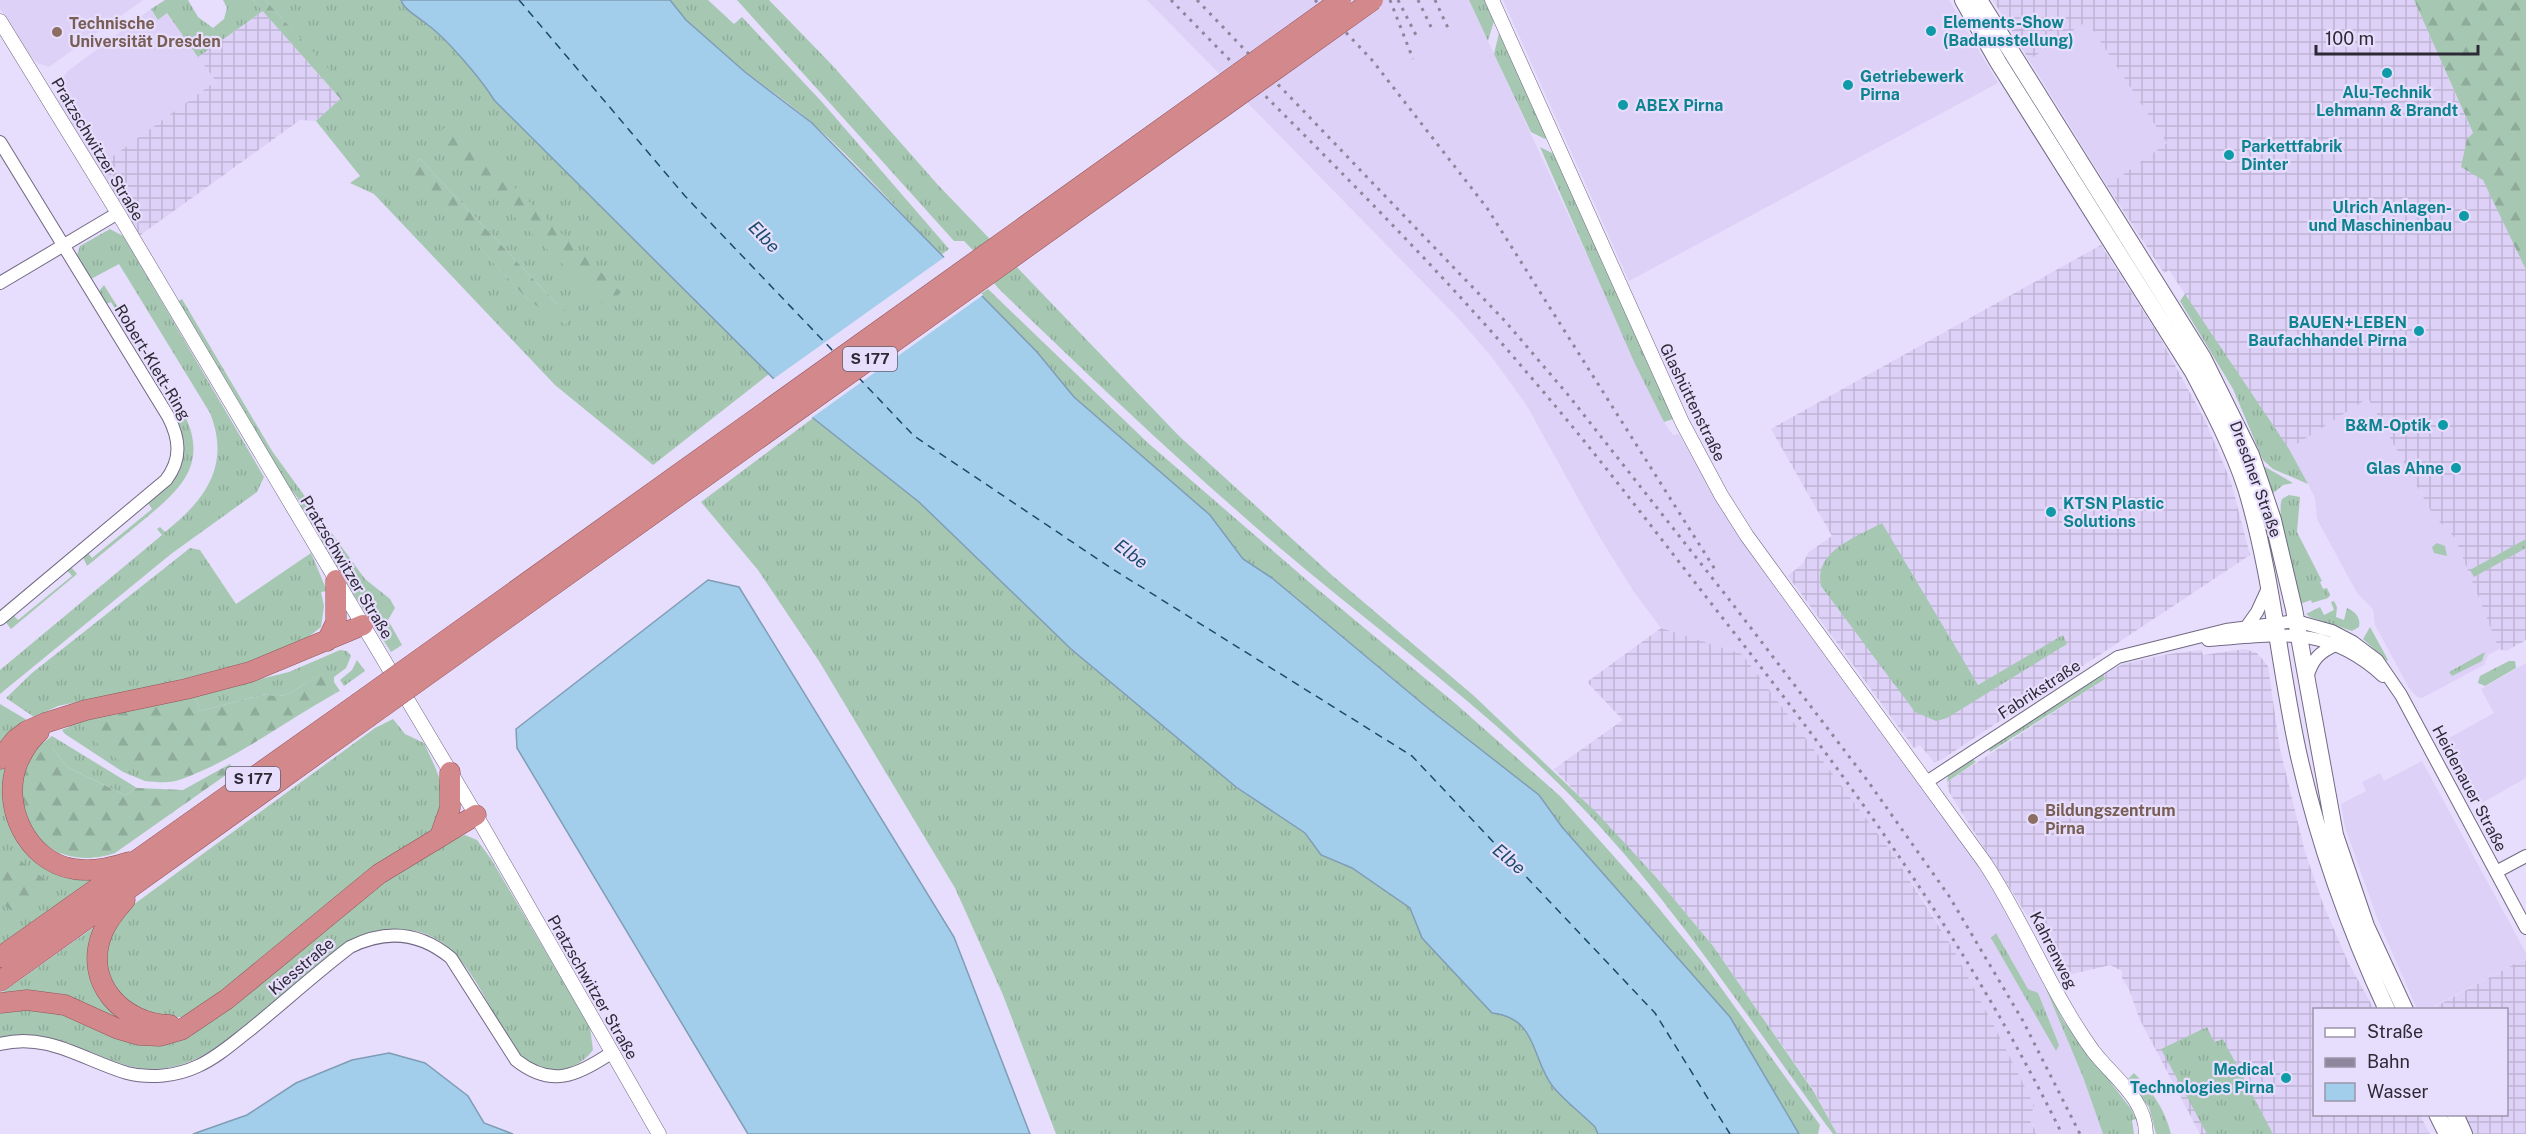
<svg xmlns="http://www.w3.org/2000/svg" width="2526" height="1134" font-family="'Public Sans',sans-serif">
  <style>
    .built { fill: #ded1f7 }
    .industrial { fill: url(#industrial-grid) }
    .grass { fill: url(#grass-tufts); fill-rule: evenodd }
    .forest { fill: url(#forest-firs) }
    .water { fill: #a2ceec; stroke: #7f9db5; stroke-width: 1.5 }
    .pier { fill: #e7ddfc }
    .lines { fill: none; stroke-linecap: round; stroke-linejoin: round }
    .ferry { stroke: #194c6b; stroke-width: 1.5; stroke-dasharray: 8 6; stroke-linecap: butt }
    .minor-casing { stroke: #726984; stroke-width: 14 }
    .tertiary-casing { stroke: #726984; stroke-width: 15 }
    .secondary-casing { stroke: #726984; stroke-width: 18 }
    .trunk-casing { stroke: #92545b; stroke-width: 21 }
    .minor { stroke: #fff; stroke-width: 12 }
    .tertiary { stroke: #fff; stroke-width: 14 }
    .secondary { stroke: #fff; stroke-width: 16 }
    .trunk { stroke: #d3888c; stroke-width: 20 }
    .rail { stroke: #8d869c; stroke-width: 3; stroke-dasharray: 3 6; stroke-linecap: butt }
    .trunk-bridge-casing { stroke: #92545b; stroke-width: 21; stroke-linecap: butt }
    .trunk-bridge { stroke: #d3888c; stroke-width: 20 }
    .culture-dot { fill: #0f9aa8; stroke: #e7ddfc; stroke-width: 2 }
    .education-dot { fill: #8d6e63; stroke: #e7ddfc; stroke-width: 2 }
    .labels { text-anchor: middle; stroke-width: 4.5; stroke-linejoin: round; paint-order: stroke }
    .shield { fill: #e7ddfc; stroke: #656071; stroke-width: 1.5 }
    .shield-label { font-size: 15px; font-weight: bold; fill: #2d2a35 }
    .culture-label { font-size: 16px; font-weight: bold; fill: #0d838f; stroke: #e7ddfc; text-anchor: start }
    .education-label { font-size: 16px; font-weight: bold; fill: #785e54; stroke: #e7ddfc; text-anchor: start }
    .street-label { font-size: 16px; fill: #2d2a35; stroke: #e7ddfc }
    .water-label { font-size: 18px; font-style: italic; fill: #194c6b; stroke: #e7ddfc }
  </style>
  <defs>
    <pattern id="industrial-grid" width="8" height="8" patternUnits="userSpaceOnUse" patternTransform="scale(1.5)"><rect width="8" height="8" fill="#ded1f7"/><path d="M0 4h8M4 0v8" fill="none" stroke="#bfb4d4"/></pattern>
    <pattern id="grass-tufts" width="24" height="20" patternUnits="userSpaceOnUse" patternTransform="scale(1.5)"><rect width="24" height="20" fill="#a6c8b2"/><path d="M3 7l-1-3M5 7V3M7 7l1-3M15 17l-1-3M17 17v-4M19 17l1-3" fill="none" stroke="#8fac9a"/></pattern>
    <pattern id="forest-firs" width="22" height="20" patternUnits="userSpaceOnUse" patternTransform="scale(1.5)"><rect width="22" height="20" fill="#a6c8b2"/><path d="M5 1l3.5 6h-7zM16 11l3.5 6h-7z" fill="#8fac9a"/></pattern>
  </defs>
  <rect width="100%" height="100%" fill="#e7ddfc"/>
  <path class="built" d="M0,0h143l-94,67 -12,-4 -7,-7 -30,-47z
    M1147,0h322l195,422 9,13 6,-1 37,66 57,83 209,288 59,106 42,100 20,57h-66l-85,-187 -21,-36 -38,-57 -151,-200 -81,-26 -27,-36 -35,-56 -72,-130 -36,-50 -33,-38z
    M1503,0h446l49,83 -369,198z
    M151,9l7,11 9,-7 49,68 -118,86 -40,-66 1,-17 9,-13z
    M2087,20l81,123 -61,43 -78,-126z
    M2364,186l4,211 65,118 22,23 44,111 -11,6 -4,10 -62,33 -5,-1 -8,-9 -34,-63 -2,-16 -16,-16 -40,-74 -2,-21 -7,-14 -117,-180z
    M2526,663v115l-44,25 -35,-64 47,-26 -13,-24z
    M2422,761l104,192v8l-4,-1 -93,49h-12l-40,-91 -32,-91 -4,-23 25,-13 -4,-9 18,-9 4,8z"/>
  <path class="industrial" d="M1993,0h421l59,134 10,45 43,91v370l-20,11 -7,-2 -44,-111 -22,-23 -65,-117 -79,51 -4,-4 -116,-175 -5,3 -57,-87 60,-43 -80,-122 -58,39z
    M263,11l77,88 -24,22 -16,-1 -161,116 -41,-69 118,-86 -18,-24z
    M2101,245l58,91 47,86 25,60 19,73 -309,205 -7,2 -14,-17 -6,3 -126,-172 15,-13 6,-11 23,-16 -61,-107z
    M1661,628l81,26 151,200 59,93 40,75 42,83 -4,15 7,14h-200l-23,-43 -101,-145 -58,-70 -101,-107 69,-49 -36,-38z
    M2245,649l12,4 11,13 12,83 25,103 18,52 26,60 25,45 -60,1v104l106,1 10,19h-230l-61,-116 -10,-29 -7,-11v-7l-12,-6 -45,11 -116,-184 -2,-10 158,-103 -2,-5 20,-10 46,-10 32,-4 2,5z
    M2522,960l4,1v173h-55l-9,-19 44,-1v-104h-77z"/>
  <path class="grass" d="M165,0h23l10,17 15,11 11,-9 3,-11 -4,-8h30l10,11 -65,46 -31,-44 -9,7 -7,-11z
    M265,0h136c3,10 19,18 27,25 19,14 54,55 66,75l275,274 -116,91 -98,-80 -181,-191 -24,-11 10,-7 -44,-55 24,-22 4,3 7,-8zM420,159l134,142 18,16 -45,-18 -120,-131z
    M670,0h38l26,24 8,-7 80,85 127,147 -8,6c-42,-43 -84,-93 -129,-132 -43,-38 -110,-75 -142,-123z
    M737,0h32l64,66 105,119 241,251 155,141 139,118 124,118 58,63 58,70 101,146 23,42h-4c-86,-116 -166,-243 -269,-345 -88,-88 -190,-161 -284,-241 -97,-83 -190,-171 -282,-260l-4,-5 4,-7 -34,-35h-10z
    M1469,0h16l9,21 -6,20z
    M1499,33l48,104 -2,2 -14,-7 -37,-78z
    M1540,147l14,7 119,265 -9,3 -29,-58z
    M110,229l13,7 8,13 133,228 -7,15 -86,62 -171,140v-24l162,-135 -5,-6 3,-2 5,5c40,-32 66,-66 45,-119l-91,-149 -28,15 -15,-21 4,-12z
    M104,285l75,120 -4,3 -9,-4 5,-4 -60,-98 -7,3 -5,-14z
    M988,289l160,154 161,139 147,122 104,92 83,93 58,71 119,165 -2,9h-19l-69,-117 -168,-190 -23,-32 -110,-86 -157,-131 -29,-19 -33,-44 -136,-118 -37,-45 -58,-57z
    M2185,294l104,155 19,35 -35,-15 -10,-9 -30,-71 -53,-88z
    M182,299l90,152 93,128 25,20 5,9 -7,12 14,25 -11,7 -77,-119 -17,-36 -17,-21 -103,-174z
    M184,414c26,52 -6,77 -43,108 -18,15 -36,29 -54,44l-4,-9 5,-4 4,5 60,-49 -4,-6 27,-26 5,-8 4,-19 -6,-29z
    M813,418l106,84 152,147 165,138 69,46 16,22 31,13 58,40 12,30 70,75c47,5 39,48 62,75 12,14 28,26 42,39l2,7h-542l-53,-139 -48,-107 -136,-227 -61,-91 -57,-68z
    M2260,464l33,19 -10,2 -12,10z
    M2289,495l11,2 -3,35 25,49 -2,1 3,7 4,-1 3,7 -2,3 -16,5 -1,-3 -11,4c-4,-21 -25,-89 -18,-105z
    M1882,523l96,162 85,-50 4,9 -120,74 -11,3 -21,-9 -94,-126c-8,-35 36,-49 61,-63z
    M2526,539v9l-52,29 -4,-7z
    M2437,543l8,3 2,10 -13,-3 -2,-6z
    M190,548l10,2 36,54 75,-51 16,38 -6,1 3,14 -3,21 -18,14 -48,19 -91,24 -106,22 -24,11 -28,-19 26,-25z
    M71,567l6,7 -66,55 -6,-8 8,-6 5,5 54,-44 -5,-6z
    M2334,601l3,6 -1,10 8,3 3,-12c8,4 14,9 12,19l-7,4 -42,-14 -4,-3 14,-7 4,8 10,-5 -3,-8z
    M2370,627l18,33 -1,1 -24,-22z
    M340,650l7,1 4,5 -5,12 -12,9v5l6,9 -4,2 -11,-19c-22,5 -34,29 -59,20l-66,17 -5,-16 94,-23z
    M2485,652l-3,9 -30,15 -3,-4z
    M357,660l8,11 -21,15 -4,-6 12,-10z
    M2509,661h6l1,7 -31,18 -7,-3 2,-7z
    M2103,674l2,5 -115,73 -1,-4z
    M0,704l27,16 -8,4 -19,26z
    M393,719l12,15 19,9c13,29 33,61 7,88l-208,164 -40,22 -30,1 -41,-26 -11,-38 21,-41 253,-185z
    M80,720l65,54v7l-22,-9 -58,-38 -3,-4 7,-3 -1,-3z
    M52,736l85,52 -12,7 -58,-28 -15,-19 -33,65 8,-57 14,-15 2,2z
    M7,757l7,73 85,46 -99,71v-180z
    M1973,759l3,3 -29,20 1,-6z
    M465,835l12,5 14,19 99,168 3,23c-18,24 -49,26 -72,8 -7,-6 -12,-19 -17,-27 -18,-30 -34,-68 -63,-89 -31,-21 -65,-12 -96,1 -21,19 -45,36 -67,55 -45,37 -91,87 -156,66 -42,-14 -76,-38 -122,-26v-30l24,-3 161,32c24,-13 45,-31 66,-49 59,-49 141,-130 214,-153z
    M97,925l-5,31 43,67 -135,-29z
    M1996,933l32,56 10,4 21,52 -3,6 -65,-113z
    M2041,977l22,43 68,89 5,10 -4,1 2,14h-31l-20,-57z
    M2207,1027l7,15 9,-3 50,95h-66l-46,-85z
    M2134,1073c18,18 31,36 37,61h-15l-7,-27 -21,-28z"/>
  <path class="forest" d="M253,0h12l87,94 -8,9z
    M2414,0h112v270l-43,-90 -22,-13 6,-28 6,-6z
    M450,124l171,168 -15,15 -173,-171z
    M420,159l134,142 19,16 -8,8 -38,-26 -121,-131z
    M326,673l10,20c-51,28 -99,66 -154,86 -12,5 -25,3 -37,2v-7c-27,-13 -51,-27 -65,-54l115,-25 5,16 66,-17c25,9 37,-15 60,-21z
    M46,748h6l15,19 58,28 12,-7 46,2 47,-26 3,6 -118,83c-41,14 -85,-2 -92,-49 -3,-26 1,-40 23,-56z
    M22,862l25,19 -1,13 -30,19c-3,-2 -10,-6 -13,-9 -3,-9 -3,-31 0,-41z"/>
  <path class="water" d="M401,0h269l16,20 59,52 67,51 225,229 37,45 136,118 33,44 29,19 157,131 110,86 23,32 168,190 69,117h-201l-3,-7c-13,-13 -29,-25 -41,-39 -23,-27 -15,-70 -62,-75l-70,-75 -12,-30 -58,-40 -31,-13 -16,-22 -69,-46 -165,-138 -152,-147 -106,-84 -319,-318c-12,-20 -47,-61 -66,-75 -8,-7 -24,-15 -27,-25z
    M708,580l31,7 215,350 76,197h-282l-231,-386 -1,-19z
    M389,1053l36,10 43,33 16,27 29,11h-320l54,-19 49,-32 56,-23z"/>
  <path class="pier" d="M946,256l37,39 -173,124 -38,-39z"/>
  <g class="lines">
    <path class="ferry" d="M519,0l166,196 149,156
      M858,377l56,59 197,132 301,188 243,257 75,121"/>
    <g class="minor-casing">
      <path id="minor" d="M0,142l168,274c12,23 14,43 -2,64l-166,139
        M0,283l118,-70
        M2247,626l10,-14 12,-26
        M2208,640c71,-5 118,-16 175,36
        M2307,678c5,-18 12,-26 29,-33
        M1928,781l190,-124 108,-27 70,-9 36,10 21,11 24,18 24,35 125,233
        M2496,872l30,-16
        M0,1044c48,-12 83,16 127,29 23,6 50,3 71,-7 20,-9 36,-24 53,-37 33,-27 65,-56 99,-82 36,-18 70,-15 101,11l65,102c35,28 61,16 95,-7"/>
    </g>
    <g class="tertiary-casing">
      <path id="tertiary" d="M1492,0l190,422 39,73 26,41 238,327c40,61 66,130 108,188 20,26 53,48 53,83
        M0,21l118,192 358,602 183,319"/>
    </g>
    <g class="secondary-casing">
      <path id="secondary" d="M1963,0l35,62 195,310c20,38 40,76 53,116 26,86 33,176 52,264 20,90 50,174 89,258
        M1979,0l224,358 48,97 22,65 21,89 41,226 31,91 39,84
        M2437,1114l10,20
        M2455,1114l9,20"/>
    </g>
    <g class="trunk-casing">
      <path id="trunk" d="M327,641l9,-19v-42
        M39,732c-10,8 -16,19 -21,30 -18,43 9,100 56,107 19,3 37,-1 55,-7
        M0,759l15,-19 12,-9 18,-8 41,-13 100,-21 64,-17 113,-47
        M440,836l10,-28v-36
        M125,900c-9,10 -18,21 -23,34 -19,49 21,90 68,91
        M0,957l357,-253
        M0,981l367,-263
        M0,1003l27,-3 38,5 53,24 21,6 21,1 21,-6 46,-31 152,-125 97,-59"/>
    </g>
    <use href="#minor" class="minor"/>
    <use href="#tertiary" class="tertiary"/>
    <use href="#secondary" class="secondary"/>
    <use href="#trunk" class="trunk"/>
    <path class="rail" d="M1171,0c117,121 243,240 352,368 73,84 140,174 209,262 126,161 239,319 330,504
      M1197,0l308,321 64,75 159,202 139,182 82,116 74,125 57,113
      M1315,0l57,60 115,148 229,363
      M1390,0l23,59
      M1398,0l20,39
      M1418,0l15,31
      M1435,0l13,28"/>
    <g class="trunk-bridge-casing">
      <path id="trunk-bridge" d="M357,704l984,-704
        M367,718l1006,-718"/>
    </g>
    <use href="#trunk-bridge" class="trunk-bridge"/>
  </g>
  <g class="culture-dot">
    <circle cx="1931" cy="31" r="6"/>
    <circle cx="2387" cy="73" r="6"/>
    <circle cx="1848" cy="85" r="6"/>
    <circle cx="1623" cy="105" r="6"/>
    <circle cx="2229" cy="155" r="6"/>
    <circle cx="2464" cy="216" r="6"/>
    <circle cx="2419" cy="331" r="6"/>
    <circle cx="2443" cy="425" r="6"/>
    <circle cx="2456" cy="468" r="6"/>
    <circle cx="2051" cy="512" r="6"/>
    <circle cx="2286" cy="1078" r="6"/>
  </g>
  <g class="education-dot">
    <circle cx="57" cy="32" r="6"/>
    <circle cx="2033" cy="819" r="6"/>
  </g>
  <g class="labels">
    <g class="shield">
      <rect x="843" y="347" width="54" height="24" rx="4.5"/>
      <rect x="226" y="767" width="54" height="24" rx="4.5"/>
    </g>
    <g class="shield-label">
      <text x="870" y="364">S 177</text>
      <text x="253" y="784">S 177</text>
    </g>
    <g class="culture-label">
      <text x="1943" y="28">Elements-Show<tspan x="1943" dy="18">(Badausstellung)</tspan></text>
      <text x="1860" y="82">Getriebewerk<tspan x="1860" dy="18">Pirna</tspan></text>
      <text x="2387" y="98" text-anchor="middle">Alu-Technik<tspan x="2387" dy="18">Lehmann &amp; Brandt</tspan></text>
      <text x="1635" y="111">ABEX Pirna</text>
      <text x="2241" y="152">Parkettfabrik<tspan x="2241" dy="18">Dinter</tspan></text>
      <text x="2452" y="213" text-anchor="end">Ulrich Anlagen-<tspan x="2452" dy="18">und Maschinenbau</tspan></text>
      <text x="2407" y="328" text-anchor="end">BAUEN+LEBEN<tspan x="2407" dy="18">Baufachhandel Pirna</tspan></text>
      <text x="2431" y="431" text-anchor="end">B&amp;M-Optik</text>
      <text x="2444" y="474" text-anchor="end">Glas Ahne</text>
      <text x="2063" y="509">KTSN Plastic<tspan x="2063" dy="18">Solutions</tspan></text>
      <text x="2274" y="1075" text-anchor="end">Medical<tspan x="2274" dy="18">Technologies Pirna</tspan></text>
    </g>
    <g class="education-label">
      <text x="69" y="29">Technische<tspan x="69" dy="18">Universität Dresden</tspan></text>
      <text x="2045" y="816">Bildungszentrum<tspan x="2045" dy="18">Pirna</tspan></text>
    </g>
    <g class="street-label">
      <text transform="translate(98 149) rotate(59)" y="6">Pratzschwitzer Straße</text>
      <text transform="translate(153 362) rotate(59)" y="6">Robert-Klett-Ring</text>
      <text transform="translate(1693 402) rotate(64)" y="6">Glashüttenstraße</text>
      <text transform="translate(2256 479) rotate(70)" y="6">Dresdner Straße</text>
      <text transform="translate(347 567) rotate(59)" y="6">Pratzschwitzer Straße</text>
      <text transform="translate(2039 689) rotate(-33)" y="6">Fabrikstraße</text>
      <text transform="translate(2470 788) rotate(62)" y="6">Heidenauer Straße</text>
      <text transform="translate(2054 950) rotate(63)" y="6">Kahrenweg</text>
      <text transform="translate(301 966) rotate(-40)" y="6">Kiesstraße</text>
      <text transform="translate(593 987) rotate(60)" y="6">Pratzschwitzer Straße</text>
    </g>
    <g class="water-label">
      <text transform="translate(764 237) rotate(46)" y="6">Elbe</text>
      <text transform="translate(1131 554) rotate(37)" y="6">Elbe</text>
      <text transform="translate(1509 859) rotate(40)" y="6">Elbe</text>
    </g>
  </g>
  <rect x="2313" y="1008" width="195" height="108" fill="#e7ddfc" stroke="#9d95ac" stroke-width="1.5"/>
  <rect x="2325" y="1028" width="30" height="9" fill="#ffffff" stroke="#9d95ac" stroke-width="1.5"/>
  <text x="2367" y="1038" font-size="18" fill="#2d2a35">Straße</text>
  <rect x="2325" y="1058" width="30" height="9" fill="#8d869c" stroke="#9d95ac" stroke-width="1.5"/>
  <text x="2367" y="1068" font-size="18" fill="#2d2a35">Bahn</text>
  <rect x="2325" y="1083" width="30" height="18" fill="#a2ceec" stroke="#9d95ac" stroke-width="1.5"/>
  <text x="2367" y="1098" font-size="18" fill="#2d2a35">Wasser</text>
  <path d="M2316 45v9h162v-9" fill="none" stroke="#2d2a35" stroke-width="3"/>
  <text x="2325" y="45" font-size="18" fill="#2d2a35" stroke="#e7ddfc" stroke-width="4.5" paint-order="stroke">100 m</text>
</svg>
